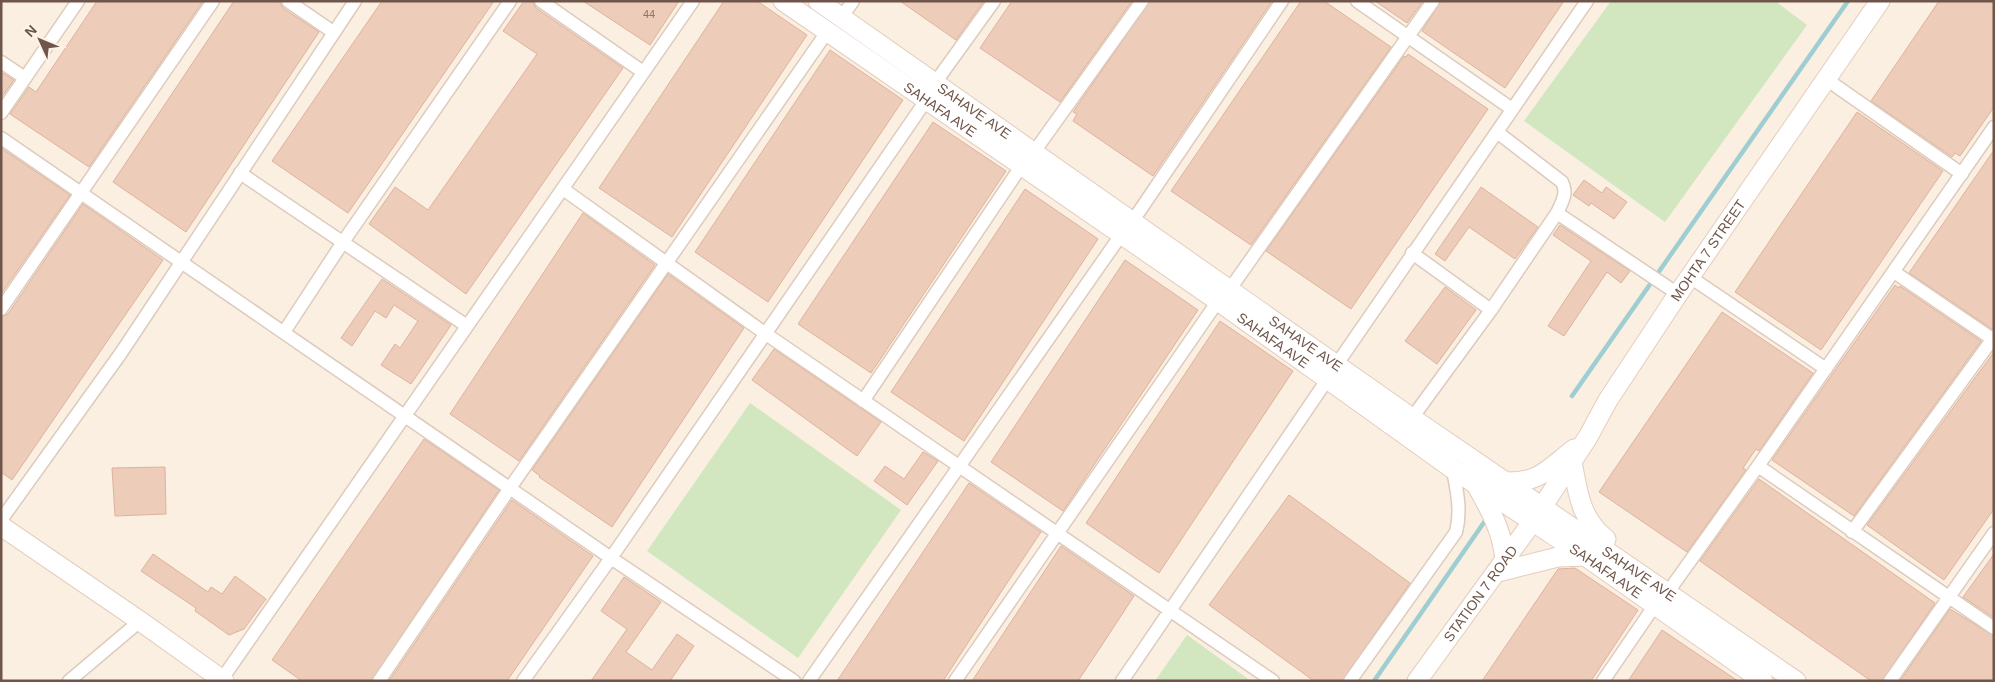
<svg xmlns="http://www.w3.org/2000/svg" width="1995" height="682" font-family="Arial,sans-serif">
  <style>
    .garden { fill: #d2e6c0 }
    .lines { fill: none; stroke-linecap: round; stroke-linejoin: round }
    .stream { stroke: #9ecdd2; stroke-width: 4.5 }
    .building { fill: #edccba; stroke: #dfb29c }
    .street-casing { stroke: #ddcbbd; stroke-width: 15 }
    .secondary-casing { stroke: #e4cdbe; stroke-width: 21 }
    .street { stroke: #fff; stroke-width: 12 }
    .secondary { stroke: #fff; stroke-width: 19 }
    .labels { text-anchor: middle; stroke-width: 4; stroke-linejoin: round; paint-order: stroke }
    .number-label { font-size: 11px; fill: #8e7366 }
    .street-label { font-size: 14px; fill: #6f554a; stroke: #fef3e6 }
  </style>
  <rect width="100%" height="100%" fill="#faefe0"/>
  <path class="garden" d="M1611,1h164l32,24 -142,197 -141,-101z
    M750,403l151,107 -103,148 -151,-107z
    M1187,635l64,46h-96z"/>
  <g class="lines">
    <path class="stream" d="M1572,396l276,-395
      M1374,681l113,-163"/>
  </g>
  <path class="building" d="M97,1h106l-114,166 -79,-53 19,-27 7,5z
    M234,1h45l4,7 36,24 -133,200 -73,-50z
    M382,1h112l-146,212 -76,-52z
    M524,1h8l4,7 87,60 -157,226 -97,-70 26,-37 33,23 109,-156 -34,-23z
    M583,1h96l-29,44z
    M724,1h33l50,34 -135,202 -73,-49z
    M900,1h84l-28,39z
    M1012,1h120l-72,101 -80,-54z
    M1150,1h122l-119,175 -80,-55 4,-7 -4,-2z
    M1301,1h23l67,46 -140,198 -80,-54z
    M1375,1h48l-16,22z
    M1441,1h123l-59,87 -83,-57z
    M1939,1h55v106l-34,49 -5,-3 -3,4 -81,-56z
    M830,50l73,50 -135,202 -73,-50z
    M1408,54l80,55 -137,200 -85,-58 138,-195 2,1z
    M1,72l13,8 -13,18z
    M1857,112l86,59 -122,179 -86,-58z
    M933,122l73,49 -135,202 -73,-49z
    M1,148l69,47 -69,99z
    M1994,150v177l-2,2 -83,-56z
    M1584,180l18,13 4,-6 21,15 -13,17 -23,-16 -2,3 -16,-11z
    M1481,187l57,40 -23,32 -46,-32 -24,34 -10,-7z
    M1025,189l73,50 -134,202 -73,-49z
    M83,204l80,56 -151,220 -11,-8v-155l7,-3z
    M583,213l72,52 -136,196 -69,-47z
    M1560,225l70,46 -9,12 -14,-11 -43,64 -16,-10 43,-65 -38,-26z
    M1125,260l73,50 -135,201 -72,-49z
    M668,274l76,54 -132,199 -73,-50 1,-1 -8,-6z
    M382,279l69,46 -40,59 -30,-19 14,-21 5,4 18,-27 -24,-16 -8,13 -11,-7 -23,35 -11,-8z
    M1895,285l4,3 1,-2 81,55 -127,175 -82,-56z
    M1445,287l31,23 -39,54 -32,-23z
    M1722,312l91,61 -54,78 -3,-2 -13,19 3,2 -59,82 -88,-60z
    M1220,321l73,50 -134,202 -73,-50z
    M774,349l107,73 -24,34 -105,-76z
    M1994,352v157l-50,71 -77,-55z
    M424,439l75,51 -128,191h-69l-30,-21z
    M923,452l15,9 -31,44 -33,-24 11,-15 19,13z
    M165,467l1,47 -51,2 -3,-48z
    M1759,479l176,124 -53,78h-11l-171,-120z
    M969,483l72,49 -36,54 -62,95h-106z
    M1289,495l121,88 -68,98h-28l-105,-76z
    M512,500l81,56 -86,125h-118z
    M1061,546l73,50 -36,55 -20,30h-106z
    M153,554l55,38 3,-5 11,7 13,-18 31,23 -22,30 -15,6 -34,-24 1,-3 -55,-37z
    M1994,554v64l-31,-21z
    M1575,568l63,42 -47,71h-109l76,-112z
    M624,577l37,25 -35,50 26,18 25,-36 17,12 -24,35h-79l36,-52 -26,-18z
    M1950,609l44,27v45h-94z
    M1662,630l37,25 39,26h-110z"/>
  <g class="lines">
    <g class="street-casing">
      <path id="street" d="M288,1l45,31
        M541,1l102,71
        M1357,1l155,108
        M841,18l12,-17
        M1,62l24,16
        M1826,79l136,95
        M935,83l59,-82
        M1,113l77,-112
        M1497,132l65,50c6,11 0,20 -5,31l121,81
        M1,138l610,420 183,123
        M1034,152l108,-151
        M240,173l227,153
        M563,189l203,145 507,347
        M1132,222l150,-221
        M1412,253l79,57
        M1894,272l100,68
        M1690,277l136,92
        M1230,289l203,-288
        M1,309l212,-308
        M284,332l59,-90 167,-241
        M1337,364l250,-363
        M863,401l159,-236
        M1412,418l79,-108 66,-97
        M1758,466l236,162
        M1,520l120,-167 234,-352
        M1852,532l142,-195
        M1668,592l90,-126 236,-339
        M222,679l471,-678
        M69,681l71,-60
        M379,681l131,-193 317,-456
        M523,681l88,-123 316,-459
        M809,681l312,-446
        M955,681l263,-380
        M1122,681l205,-301
        M1350,681l106,-149c6,-23 0,-45 -4,-67
        M1603,681l52,-76
        M1890,681l104,-148"/>
    </g>
    <g class="secondary-casing">
      <g id="secondary">
        <path id="s1" d="M783,1l435,300 235,168 132,87 178,125"/>
        <path id="s2" d="M818,1l594,417 384,263"/>
        <path d="M1572,462c6,30 8,57 34,77"/>
        <path d="M1505,482c35,1 43,-13 69,-33"/>
        <path d="M1477,486c14,25 26,47 28,75"/>
        <path d="M1,526l139,95 84,60"/>
        <path d="M1498,572l60,-15 27,-1"/>
        <path id="s3" d="M1417,681l116,-160 55,-84 20,-37 70,-106 202,-293"/>
      </g>
    </g>
    <use href="#street" class="street"/>
    <use href="#secondary" class="secondary"/>
  </g>
  <g class="labels">
    <g class="number-label">
      <text x="649" y="18">44</text>
    </g>
    <g class="street-label">
      <text dy="5" stroke="none"><textPath href="#s1" startOffset="191">SAHAFA AVE</textPath></text>
      <text dy="5" stroke="none"><textPath href="#s2" startOffset="191">SAHAVE AVE</textPath></text>
      <text dy="5" stroke="none"><textPath href="#s3" startOffset="520">MOHTA 7 STREET</textPath></text>
      <text dy="5" stroke="none"><textPath href="#s1" startOffset="596">SAHAFA AVE</textPath></text>
      <text dy="5" stroke="none"><textPath href="#s2" startOffset="596">SAHAVE AVE</textPath></text>
      <text dy="5" stroke="none"><textPath href="#s1" startOffset="1001">SAHAFA AVE</textPath></text>
      <text dy="5" stroke="none"><textPath href="#s2" startOffset="1001">SAHAVE AVE</textPath></text>
      <text dy="5" stroke="none"><textPath href="#s3" startOffset="108">STATION 7 ROAD</textPath></text>
    </g>
  </g>
  <rect width="1995" height="682" fill="none" stroke="#6f554a" stroke-width="5"/>
  <g transform="translate(40 40) rotate(314)" stroke="#fef3e6" stroke-width="4" paint-order="stroke">
  <path d="M0-4L9 19L0 12L-9 19Z" fill="#6f554a"/>
  <text y="-8" font-size="14" font-weight="bold" text-anchor="middle" fill="#6f554a">N</text>
  </g>
</svg>
